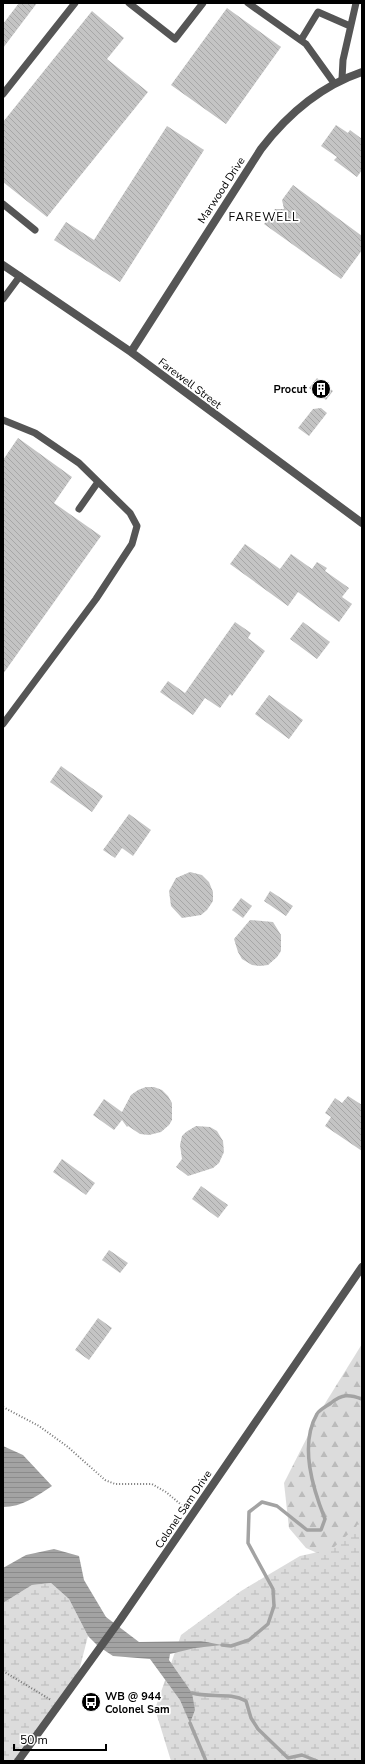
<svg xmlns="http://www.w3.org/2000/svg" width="365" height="1764" font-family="'Nunito Sans',sans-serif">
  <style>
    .forest { fill: url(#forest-firs) }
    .wetland { fill: url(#wetland-marsh) }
    .water { fill: url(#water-rules) }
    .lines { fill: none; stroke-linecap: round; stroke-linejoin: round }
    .stream { stroke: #a3a3a3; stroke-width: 3.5 }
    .building { fill: url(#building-back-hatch) }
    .path { stroke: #777; stroke-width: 2; stroke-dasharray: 1 2; stroke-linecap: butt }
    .service { stroke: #555; stroke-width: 7 }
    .tertiary { stroke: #555; stroke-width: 8 }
    .labels { text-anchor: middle; stroke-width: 3.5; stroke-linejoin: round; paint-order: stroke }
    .street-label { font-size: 11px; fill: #000; stroke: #fff }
    .poi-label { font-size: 11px; font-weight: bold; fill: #000; stroke: #fff; text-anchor: end }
    .neighbourhood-label { font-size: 12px; letter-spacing: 1px; fill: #000; stroke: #fff }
  </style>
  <defs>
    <pattern id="forest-firs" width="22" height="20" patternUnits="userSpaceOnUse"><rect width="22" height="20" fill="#dcdcdc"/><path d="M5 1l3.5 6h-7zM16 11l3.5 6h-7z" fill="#bbb"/></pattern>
    <pattern id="wetland-marsh" width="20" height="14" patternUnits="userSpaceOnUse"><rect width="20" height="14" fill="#dcdcdc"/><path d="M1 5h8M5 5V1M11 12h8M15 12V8" fill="none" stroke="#bbb"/></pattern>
    <pattern id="water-rules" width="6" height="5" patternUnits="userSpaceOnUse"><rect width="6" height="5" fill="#a3a3a3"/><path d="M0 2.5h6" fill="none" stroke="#8b8b8b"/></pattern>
    <pattern id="building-back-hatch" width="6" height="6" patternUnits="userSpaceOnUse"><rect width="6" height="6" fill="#c4c4c4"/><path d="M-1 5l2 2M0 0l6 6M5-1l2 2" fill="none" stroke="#a7a7a7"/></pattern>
  </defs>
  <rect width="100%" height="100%" fill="#fff"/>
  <path class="forest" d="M362,1344v189l-27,28 -29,-13 -17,-20 -5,-45 37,-73z"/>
  <path class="wetland" d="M362,1516v245h-191l-16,-52 26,-74 60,-44 59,-35 32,-7 24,-22z
    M51,1583l18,16 19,37 -9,35 -64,90h-12v-158l29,-18z"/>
  <path class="water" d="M3,1446l20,9 29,31c-15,10 -30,21 -49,21z
    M54,1549l25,7 5,24 22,37 33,25 62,-1 21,4 -27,3 -25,6 -1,6 23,33 3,17 -5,13 -10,-23 -30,-41 -37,-3 -15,-10 -10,-10 -19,-37 -18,-16 -19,2 -29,18v-35l23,-13z"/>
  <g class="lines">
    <path class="stream" d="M222,1645l9,1 18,-6 19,-16 6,-18 -1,-17 -25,-46 1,-31 13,-10 15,4 30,24h14l4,-11c-12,-30 -26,-74 -8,-105 2,-4 10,-8 14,-11 11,-9 18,-9 31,-4
      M192,1693c18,5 38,-1 54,8l5,17 7,11 30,29 14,-3 15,6
      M190,1723l16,38"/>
  </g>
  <path class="building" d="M19,3h18l-34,45v-24z
    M227,8l54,39 -55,77 -55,-39z
    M92,11l32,27 -17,21 41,33 -101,125 -44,-35v-60z
    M336,125l12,8 2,-3 12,9v31l-5,7 -23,-17 3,-3 -16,-11z
    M167,126l37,24 -84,132 -66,-42 12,-18 28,18z
    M293,185l69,51v14l-21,29 -77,-55 11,-15h9l-2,-9z
    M317,378l16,13 -7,9 -17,-12z
    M321,408l6,5 -18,23 -11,-8 15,-19z
    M18,438l54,39 -18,26 47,33 -98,138v-214z
    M245,544l35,25 11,-15 21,15 5,-7 10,6 -2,3 24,17 -7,9 10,7 -13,18 -41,-30 -10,14 -58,-42z
    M235,622l16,11 -3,5 17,13 -33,45 -2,-2 -10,14 -15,-10 -12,17 -33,-23 8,-11 17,12z
    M303,622l27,20 -13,17 -27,-20z
    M269,695l34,25 -14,19 -34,-25z
    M61,766l42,30 -11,16 -42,-30z
    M129,814l22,16 -18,26 -11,-8 -7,10 -12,-8z
    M190,872l12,3 7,7 4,10v9l-6,9 -6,5 -19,3 -11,-12 -2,-15 7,-13z
    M270,891l23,15 -7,10 -22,-15z
    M241,898l11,8 -9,12 -11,-8z
    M250,920l23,2 8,13v16l-4,6 -9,8 -8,1 -8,-1 -10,-6 -4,-7 -4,-13z
    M146,1087h8l8,3 6,6 4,7v17l-3,5 -8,7 -12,3 -9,-1 -12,-8 -1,1 -5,-7 -8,10 -21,-15 11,-16 18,13 9,-17 7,-5z
    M348,1096l14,9v46l-37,-25 6,-9 -6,-4 10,-15 7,5z
    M196,1126l14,1 7,4 6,10 1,11 -5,11 -6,5 -25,8 -12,-9 6,-8 -2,-14 2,-9 4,-4z
    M62,1159l33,24 -9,12 -33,-23z
    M201,1186l27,19 -10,13 -26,-19z
    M109,1250l19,13 -8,10 -18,-13z
    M98,1318l14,10 -23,32 -14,-10z"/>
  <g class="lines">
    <path class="path" d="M3,1407l36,19 29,21 37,33 10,4h37l14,8 19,16
      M3,1671l48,29"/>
    <path class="service" d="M129,3l46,36 28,-36
      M248,3l58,41 28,39
      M301,40l17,-28 32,14
      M342,79l1,-19 13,-57
      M3,94l72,-91
      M3,204l32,26
      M3,299l17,-23
      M3,420l32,13 44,30 51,50 7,13 -5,18 -36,55 -93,125
      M79,509l19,-27"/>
    <path class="tertiary" d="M3,265l128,87 231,171
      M131,352l130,-203c26,-34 60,-63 101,-77
      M18,1761l102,-141 242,-353"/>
  </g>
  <defs>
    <g id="building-disc" transform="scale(1)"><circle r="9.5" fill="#000" stroke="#fff"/><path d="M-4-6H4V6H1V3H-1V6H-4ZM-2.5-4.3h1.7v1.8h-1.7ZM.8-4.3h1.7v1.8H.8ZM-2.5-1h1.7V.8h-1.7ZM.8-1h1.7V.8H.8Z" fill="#fff"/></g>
    <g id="bus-disc" transform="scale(1)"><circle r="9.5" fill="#000" stroke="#fff"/><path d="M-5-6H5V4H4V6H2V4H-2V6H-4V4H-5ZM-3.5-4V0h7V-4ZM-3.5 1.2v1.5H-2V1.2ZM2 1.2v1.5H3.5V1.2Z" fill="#fff"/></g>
  </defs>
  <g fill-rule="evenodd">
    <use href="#building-disc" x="321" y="389"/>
    <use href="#bus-disc" x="91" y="1702"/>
  </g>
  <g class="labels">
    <g class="street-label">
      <text transform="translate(221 190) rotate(-57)" y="4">Marwood Drive</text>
      <text transform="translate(190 383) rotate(37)" y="4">Farewell Street</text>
      <text transform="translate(183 1509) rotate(-56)" y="4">Colonel Sam Drive</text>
    </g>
    <g class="poi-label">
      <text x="307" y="393">Procut</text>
      <text x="105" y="1700" text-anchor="start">WB @ 944<tspan x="105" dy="13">Colonel Sam</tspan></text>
    </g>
    <g class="neighbourhood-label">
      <text x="264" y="221">FAREWELL</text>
    </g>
  </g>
  <rect width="365" height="1764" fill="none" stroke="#000000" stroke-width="8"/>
  <path d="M14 1744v6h92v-6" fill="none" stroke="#000000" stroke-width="2"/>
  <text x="20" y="1744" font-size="12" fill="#000000" stroke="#ffffff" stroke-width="3" paint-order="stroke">50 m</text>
</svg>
